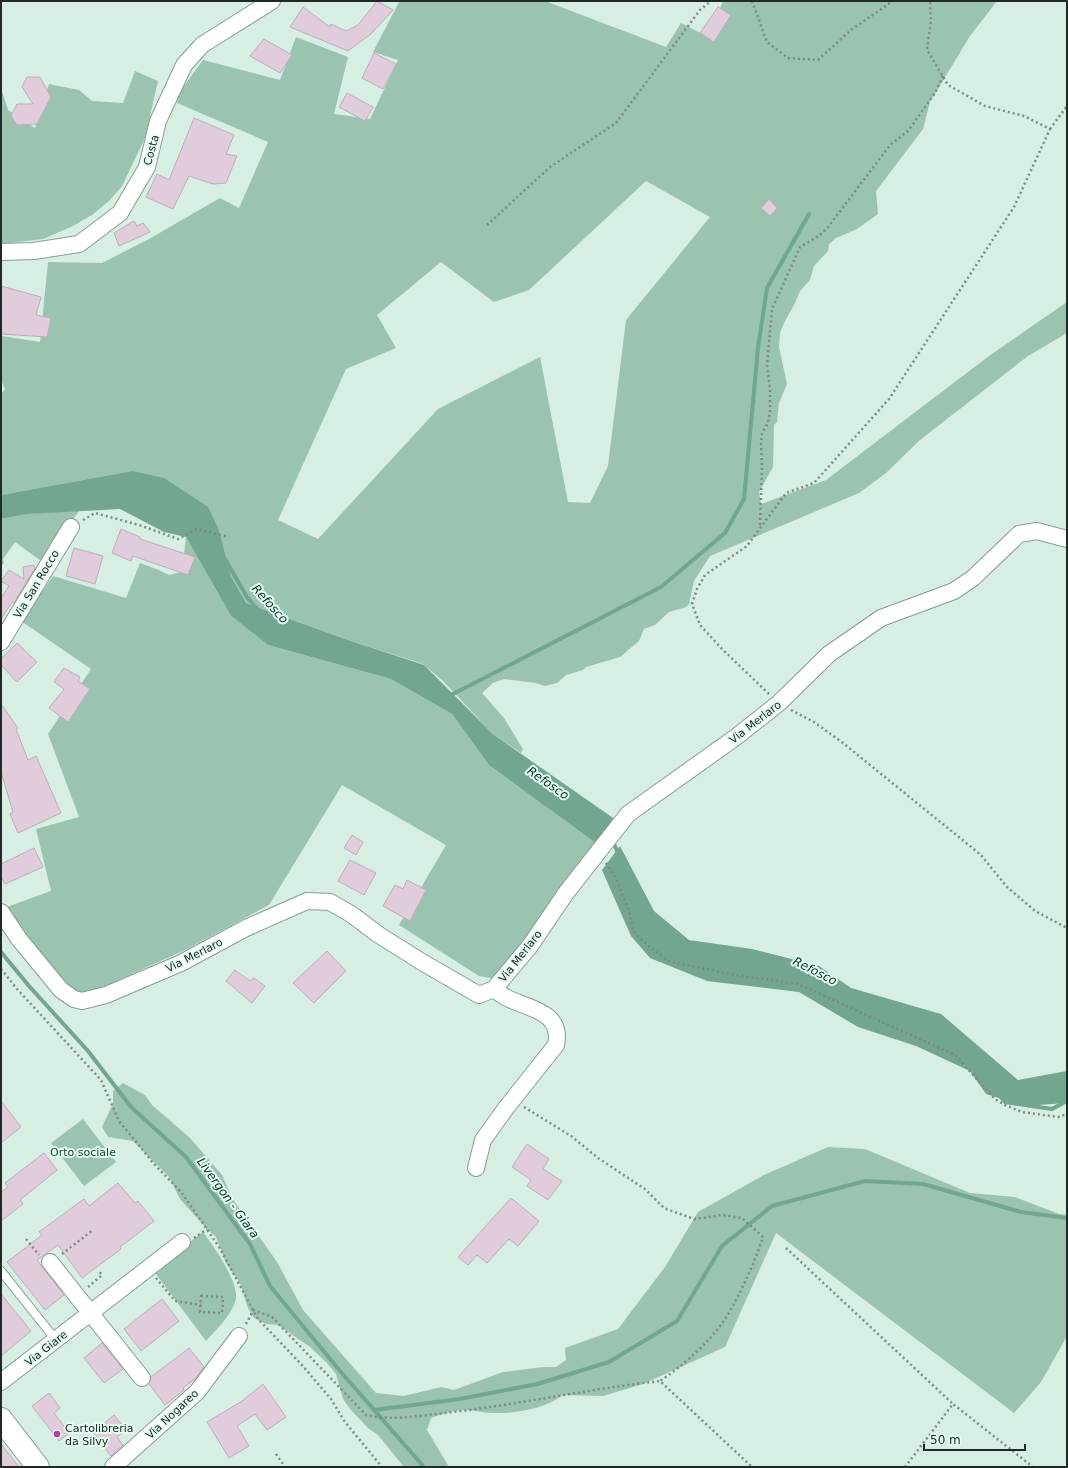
<svg xmlns="http://www.w3.org/2000/svg" width="1068" height="1468" font-family="'DejaVu Sans',sans-serif">
  <style>
    .green { fill: #9ac3b0; fill-rule: evenodd }
    .water { fill: #72a68f }
    .lines { fill: none; stroke-linecap: round; stroke-linejoin: round }
    .stream { stroke: #72a68f; stroke-width: 4 }
    .building { fill: #e0ccdb; stroke: #bfacba }
    .lane-casing { stroke: #879d93; stroke-width: 10 }
    .street-casing { stroke: #879d93; stroke-width: 18 }
    .secondary-casing { stroke: #879d93; stroke-width: 24 }
    .path { stroke: #7b8b83; stroke-width: 2.5; stroke-dasharray: 2 3; stroke-linecap: butt }
    .lane { stroke: #fff; stroke-width: 8 }
    .street { stroke: #fff; stroke-width: 16 }
    .secondary { stroke: #fff; stroke-width: 22 }
    .poi-dot { fill: #b2429f; stroke: #e4fcf0; stroke-width: 1.5 }
    .labels { text-anchor: middle; stroke-width: 4; stroke-linejoin: round; paint-order: stroke }
    .street-label { font-size: 11px; fill: #202925; stroke: #e4fcf0 }
    .park-label { font-size: 11px; fill: #194534; stroke: #e4fcf0 }
    .poi-label { font-size: 11px; fill: #202925; stroke: #e4fcf0; text-anchor: start }
    .water-label { font-size: 12px; font-style: italic; fill: #023222; stroke: #e4fcf0 }
  </style>
  <rect width="100%" height="100%" fill="#d7eee3"/>
  <path class="green" d="M396,1h149l121,46 15,-24 27,14 15,-36h274l-27,35 -40,66 -7,27 -47,62 2,23 -21,15 -21,9 -7,6 -1,7 -14,15 -4,14 -10,11 -5,12 -11,20 -4,10 -1,14 8,37 -8,19 -2,19 -3,3 -1,42 -14,25 2,12 65,-24 163,-124 78,-54v31l-39,23 -108,84 -34,33 -27,20 -149,63 -16,25 -5,23 -3,3 -17,5 -14,13 -11,4 -5,12 -19,16 -34,10 -3,3 -17,5 -9,8 -12,3 -9,-3 -32,-4 -11,4 -11,10 22,25 19,31 -2,4 -27,-18 -51,-54 -20,-17 -78,-25 -99,-36 -15,-27 -12,-46 -87,-59 -131,24v-101l4,-5 -4,-9v-42l1,-2 38,6 8,-80 54,1 47,-24 71,-41 19,10 29,-66 -91,-39 4,-13 22,-30 77,20 16,-43 52,20 -14,57 36,5 28,-59 -25,-8 26,-50zM646,181l64,36 -84,103 -18,146 -18,37 -22,-1 -28,-145 -102,52 -120,130 -40,-19 68,-151 50,-21 -19,-33 64,-53 53,40 35,-12z
    M135,71l23,10 -13,57 -23,48 -12,14 -18,15 -19,11 -30,13 -42,5v-156l7,22 27,18 14,-44 30,6 13,11 31,2z
    M80,510l-39,51 -26,-19 -12,17 1,4 -3,3v-47l25,-5z
    M186,537l45,79 37,29 123,34 61,35 37,51 108,79 -101,135 -17,-3 -80,-51 47,-80 -104,-60 -73,120 -84,45 -93,42 -11,2 -19,-10 -58,-76 47,-17 -15,-62 43,-12 -31,-83 43,-65 -70,-48 32,-45 73,22 14,-35 19,7 10,5 13,-3z
    M123,1083l22,12 7,10 38,33 32,37 10,23 45,64 26,48 73,83 28,3 37,-9 13,3 49,-18 40,-5h13l10,-7 -1,-12 53,-19 47,-62 33,-55 66,-37 64,-28 37,2 105,44 45,4 44,17 8,1v121l-26,46 -27,31 -238,-180 -51,114 -82,37 -40,12 -40,-1c-18,14 -49,19 -71,18 -9,0 -17,-3 -25,-3 -12,0 -25,4 -36,8l-4,12 22,37h-45l-26,-32 -10,-7 -18,-19 -7,-10 -7,-25 -8,-10 -18,-17 -32,-22 -12,-1 -12,-6 -6,-10 -8,-25 -14,-20 -10,-26 -10,-9 -26,-29 -11,-22 -36,-36 -25,-4 -6,-10 11,-23v-13z
    M83,1119l33,43 -32,24 -33,-43z
    M203,1232c10,13 35,49 33,66 -3,16 -19,31 -30,43l-53,-71z"/>
  <path class="water" d="M132,471l32,7 44,29 11,23 12,46 15,27 99,36 79,26 70,70 122,85 -19,24 -108,-79 -37,-51 -61,-35 -123,-34 -37,-29 -45,-79 -22,-5 -44,-23 -93,5 -26,5v-24z
    M620,846l34,65 35,29 63,9 67,17 32,22 90,26 77,66 49,-9v32l-43,3 -38,-12 -16,-23 -54,-25 -58,-19 -59,-35 -92,-11 -57,-23 -19,-22 -29,-66z"/>
  <g class="lines">
    <path class="stream" d="M225,559l22,38 11,13
      M451,695l210,-108 64,-54 19,-34 14,-151 9,-60 42,-74
      M611,841l4,5 3,8
      M1,952l28,34 59,65 43,56 55,50 64,87 20,42 70,85 84,96
      M999,1095l6,7 47,7 15,-8
      M374,1410l86,-11 77,-15 72,-22 68,-41 45,-75 50,-40 93,-25 58,3 98,28 46,6"/>
  </g>
  <path class="building" d="M377,1l16,9 -22,24 -23,17 -58,-24 13,-20 27,20 1,-3 15,7 12,-6z
    M718,7l13,8 -17,27 -14,-9z
    M264,39l28,16 -12,18 -30,-17z
    M374,53l22,11 -13,25 -21,-11z
    M27,77h13l11,20 -14,27 -20,1 -6,-9 6,-12h16l-11,-17z
    M347,93l26,14 -8,14 -26,-14z
    M194,118l40,17 -8,19 11,2 -11,27 -13,1 -24,-8 -16,33 -27,-12 11,-23 12,6z
    M769,199l8,9 -7,8 -9,-8z
    M134,221l3,5 6,-3 7,9 -31,14 -5,-13z
    M1,286l40,11 -5,18 15,3 -4,19 -46,-3z
    M121,529l19,8v2l55,18 -7,18 -55,-19 -2,5 -19,-8z
    M74,548l29,8 -8,28 -29,-8z
    M34,565l1,3 -21,35 -2,-1 -11,17v-21l8,-12 -8,-5 8,-11 15,9 -1,-12z
    M17,643l20,19 -20,20 -16,-17v-6z
    M64,668l16,9 -2,4 12,8 -22,33 -19,-14 15,-19 -10,-7z
    M1,704l17,24 -2,1 12,31 8,-4 25,57 -43,20 -8,-19 3,-2 -12,-40z
    M352,835l11,7 -7,13 -12,-7z
    M34,848l9,19 -38,17 -4,-7v-13z
    M350,860l26,13 -12,22 -26,-14z
    M407,880l19,10 -16,31 -27,-15 12,-21 8,4z
    M327,951l19,20 -32,32 -21,-20z
    M235,970l15,11 4,-3 11,8 -13,17 -26,-22z
    M1,1101l20,26 -20,16z
    M527,1144l22,15 -6,10 19,12 -14,19 -21,-14 4,-6 -19,-13z
    M44,1153l13,17 -37,30 3,4 -22,17v-29l7,-5 -3,-4z
    M118,1183l17,20 3,-2 16,20 -34,26 1,2 -39,29 -24,-33 -21,15 27,35 -19,15 -38,-48 35,-27 -3,-3 45,-33 5,7z
    M511,1198l28,23 -21,25 -9,-7 -22,24 -10,-8 -9,10 -10,-8z
    M1,1294l30,37 -30,25z
    M162,1299l17,22 -38,30 -17,-22z
    M102,1343l21,26 -19,14 -20,-25z
    M189,1348l15,19 -9,12 -12,9 1,2 -19,15 -16,-21 2,-7z
    M263,1384l23,33 -19,13 -12,-16 -18,12 12,20 -20,12 -22,-36 35,-21z
    M49,1393l11,15 -6,5 15,20 -10,8 -27,-35z
    M114,1415l12,15 -9,7 6,8 -12,11 -18,-24z
    M1,1444l18,23h-18z"/>
  <g class="lines">
    <g class="lane-casing">
      <path id="lane" d="M1,1271l55,69"/>
    </g>
    <g class="street-casing">
      <path id="street" d="M1,252l33,-1 45,-7 41,-31 27,-46 11,-46 26,-56 18,-20 70,-44
        M1,642l70,-115
        M1,912l18,27 42,51 13,9 8,2 24,-6 75,-32 65,-35 61,-27 23,1 21,12 28,21 43,27 57,33 15,-6 36,-43 36,-53 62,-79 108,-77 43,-34 50,-49 52,-36 73,-27 19,-13 46,-44 18,-3 30,8
        M476,1168l7,-28 23,-32 50,-63c7,-33 -26,-36 -49,-47 -4,-2 -9,-6 -13,-9
        M50,1262l92,116
        M1,1382l181,-140
        M113,1467l84,-75 42,-56"/>
    </g>
    <g class="secondary-casing">
      <path id="secondary" d="M1,1419l37,48"/>
    </g>
    <path class="path" d="M752,1l15,41 21,16 30,2 33,-30 42,-29
      M1050,129l17,-23
      M487,225l63,-58 66,-44 84,-113 11,-9
      M83,520l12,-7 44,12 39,14 19,-10 32,8
      M760,525l2,-57 -1,-23 1,-12 6,-10 2,-12v-23l-3,-23 5,-56 28,-62 19,-11 9,-9 62,-82 18,-14 27,-38 8,-17
      M769,694l-47,-45 -22,-24 -8,-21 5,-15 8,-14 42,-29 39,-53 28,-10 75,-84 125,-192 36,-78 -26,-13 -39,-10 -37,-21 -21,-35 4,-29 -1,-20
      M791,710l23,12 29,21 138,112 26,32 28,24 32,17
      M606,863l10,15 13,33 4,20 11,11 24,19 62,13 68,10 157,71 40,44 10,6 17,7 36,5 9,-3
      M1,969l16,20 84,91 18,41 35,43 28,29 37,54 39,72 43,45 30,35 14,23 37,45
      M524,1107l47,29 27,22 47,31 19,19 30,11 29,-4 19,3 21,19c-10,29 -23,59 -40,85 -13,20 -43,46 -63,59
      M194,1238l13,-9
      M26,1239l13,16
      M786,1248l167,156
      M62,1254l31,-24
      M156,1278l19,23 26,4
      M88,1287l14,-12 -4,-5
      M201,1296l22,1 -1,16 -22,-1z
      M253,1310l19,7 94,98c26,6 52,1 78,-2 73,-8 144,-24 216,-32l92,86
      M246,1324l7,-13
      M276,1454l9,13
      M905,1467l48,-63 80,63"/>
    <use href="#lane" class="lane"/>
    <use href="#street" class="street"/>
    <use href="#secondary" class="secondary"/>
  </g>
  <circle class="poi-dot" cx="57" cy="1434" r="4"/>
  <g class="labels">
    <g class="street-label">
      <text transform="translate(151 150) rotate(-75)" y="4">Costa</text>
      <text transform="translate(36 584) rotate(-59)" y="4">Via San Rocco</text>
      <text transform="translate(755 722) rotate(-38)" y="4">Via Merlaro</text>
      <text transform="translate(194 955) rotate(-27)" y="4">Via Merlaro</text>
      <text transform="translate(520 956) rotate(-52)" y="4">Via Merlaro</text>
      <text transform="translate(46 1348) rotate(-38)" y="4">Via Giare</text>
      <text transform="translate(172 1414) rotate(-43)" y="4">Via Nogareo</text>
    </g>
    <g class="park-label">
      <text x="83" y="1156">Orto sociale</text>
    </g>
    <g class="poi-label">
      <text x="65" y="1432">Cartolibreria<tspan x="65" dy="13">da Silvy</tspan></text>
    </g>
    <g class="water-label">
      <text transform="translate(270 604) rotate(48)" y="4">Refosco</text>
      <text transform="translate(548 783) rotate(35)" y="4">Refosco</text>
      <text transform="translate(815 971) rotate(27)" y="4">Refosco</text>
      <text transform="translate(228 1198) rotate(54)" y="4">Livergon - Giara</text>
    </g>
  </g>
  <rect width="1068" height="1468" fill="none" stroke="#202925" stroke-width="4"/>
  <path d="M924 1444v6h101v-6" fill="none" stroke="#202925" stroke-width="2"/>
  <text x="930" y="1444" font-size="12" fill="#202925" stroke="#e4fcf0" stroke-width="3" paint-order="stroke">50 m</text>
</svg>
